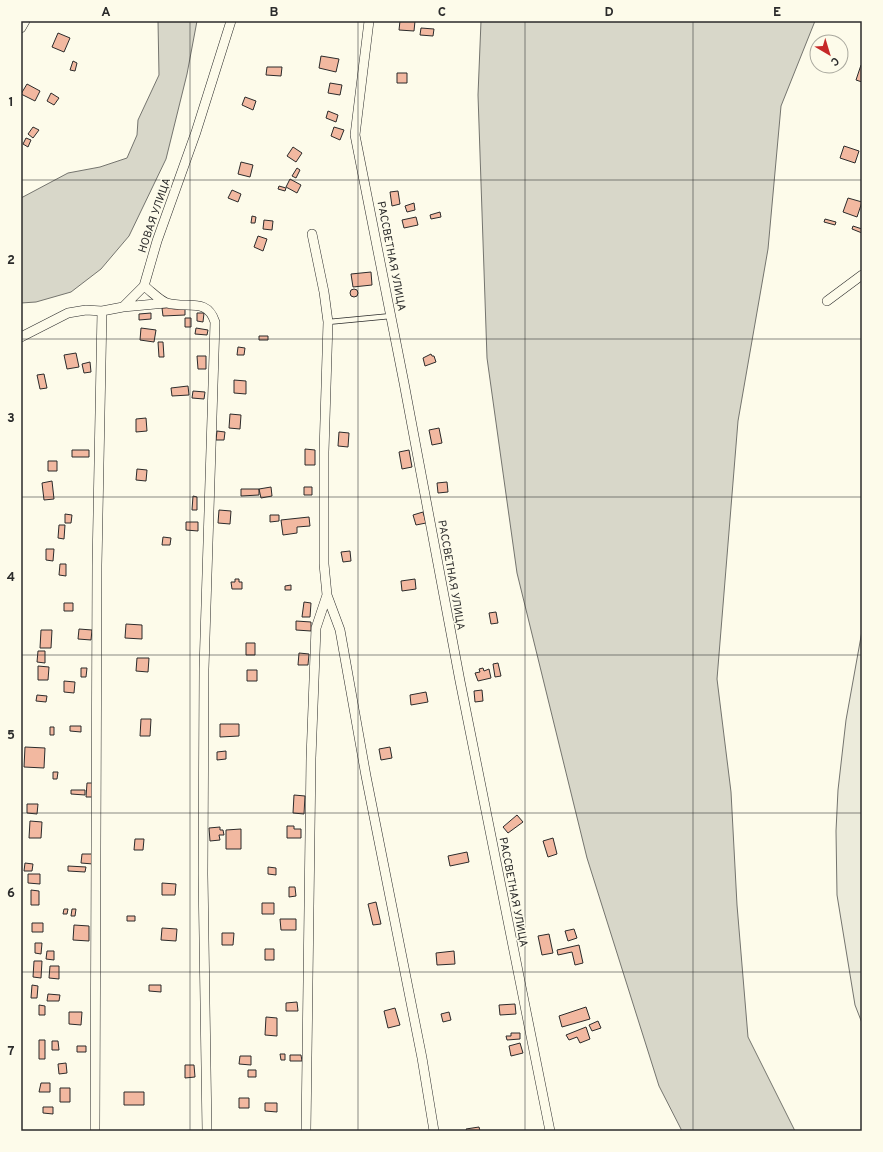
<svg xmlns="http://www.w3.org/2000/svg" width="883" height="1152" font-family="Overpass,sans-serif">
  <style>
    .green { fill: #ecebdb; stroke: #74746e }
    .water { fill: #d8d7c9; stroke: #74746e }
    .building { fill: #f2b8a0; stroke: #2b2b2b }
    .lines { fill: none; stroke-linecap: round; stroke-linejoin: round }
    .lane-casing { stroke: #2b2b2b; stroke-width: 6 }
    .street-casing { stroke: #2b2b2b; stroke-width: 10 }
    .lane { stroke: #fdfbea; stroke-width: 4.5 }
    .street { stroke: #fdfbea; stroke-width: 9 }
    .grid { fill: none; stroke: #2b2b2b; stroke-width: 1; stroke-opacity: 0.55 }
    .labels { text-anchor: middle; stroke-width: 3; stroke-linejoin: round; paint-order: stroke }
    .street-label { font-size: 11px; fill: #2b2b2b; stroke: #fdfbea }
    .neatline { fill: none; stroke: #2b2b2b; stroke-width: 1.5 }
    .grid-label { font-size: 13px; text-anchor: middle; font-weight: bold; fill: #2b2b2b }
  </style>
  <rect width="100%" height="100%" fill="#fdfbea"/>
  <path class="green" d="M862,631v392l-7,-18 -18,-110 -1,-64 2,-41 8,-70z"/>
  <path class="water" d="M158,21h39l-10,53 -21,85 -37,77 -28,33 -30,23 -35,10 -15,1v-105l47,-25 32,-6 27,-9 10,-23 1,-15 21,-45z
    M481,21h334l-34,85 -13,143 -30,172 -21,258 14,113 6,113 11,132 47,94h-113l-23,-45 -72,-228 -70,-285 -30,-215 -9,-263z"/>
  <path class="building" d="M400,21h15l-1,10 -15,-1z
    M421,28l13,1 -1,7 -13,-1z
    M58,33l12,5 -6,14 -12,-5z
    M321,56l18,3 -3,13 -17,-4z
    M73,61l4,2 -2,8 -5,-1z
    M861,65h1v17l-6,-2z
    M267,67h15l-1,9 -15,-1z
    M397,73h10v10h-10z
    M330,83l12,2 -2,10 -12,-2z
    M27,84l13,7 -5,10 -14,-7z
    M51,93l8,5 -5,7 -7,-4z
    M245,97l11,4 -3,9 -11,-5z
    M328,111l10,4 -2,7 -10,-4z
    M33,127l6,3 -6,8 -5,-4z
    M334,127l10,3 -4,10 -9,-4z
    M26,138l5,2 -3,7 -5,-3z
    M844,146l15,5 -4,12 -15,-5z
    M293,147l9,6 -6,9 -9,-6z
    M241,162l12,3 -3,12 -12,-3z
    M297,168l3,2 -4,8 -4,-2z
    M290,179l11,6 -4,8 -11,-6z
    M279,186l7,2 -1,3 -7,-2z
    M232,190l9,4 -3,8 -10,-4z
    M398,191l2,13 -8,2 -2,-14z
    M848,198l14,4 -5,15 -14,-5z
    M414,203l1,7 -8,2 -2,-6z
    M440,212l1,5 -10,2 -1,-4z
    M252,216l4,1 -1,6h-4z
    M416,217l2,8 -14,3 -2,-8z
    M825,219l11,3 -1,3 -11,-3z
    M264,220l9,1 -1,9 -9,-1z
    M853,226l9,3v4l-10,-4z
    M258,236l9,3 -4,12 -9,-4z
    M371,272l1,13 -19,2 -2,-13z
    M350 293a4 4 0 1 1 8 0a4 4 0 1 1-8 0Z
    M185,307v8l-22,1 -1,-8z
    M151,313v6l-12,1v-6z
    M197,313h7l-1,9 -6,-1z
    M185,318h6v9h-6z
    M141,328l15,2 -2,12 -14,-2z
    M196,328l12,2 -1,5 -12,-1z
    M259,336h9v4h-9z
    M158,342h5l1,15h-5z
    M238,347l7,1 -1,7h-7z
    M76,353l3,14 -12,2 -3,-14z
    M431,354l1,2h2l2,6 -11,4 -2,-8z
    M197,356h9v13h-8z
    M90,362l1,10 -7,1 -2,-9z
    M44,374l3,14 -7,1 -3,-14z
    M234,380l12,1v13l-12,-1z
    M188,386l1,9 -17,1 -1,-8z
    M193,391l12,1 -1,7 -12,-1z
    M230,414l11,1 -1,14 -11,-1z
    M146,418l1,13 -11,1v-13z
    M439,428l3,15 -10,2 -3,-15z
    M217,431l8,1 -1,8h-8z
    M339,432l10,1 -1,14 -10,-1z
    M305,449l10,1v15h-10z
    M72,450h17v7h-17z
    M409,450l3,17 -10,2 -3,-17z
    M48,461h9v10h-9z
    M137,469l10,1 -1,11 -10,-1z
    M52,481l2,18 -10,1 -2,-17z
    M447,482l1,10 -10,1 -1,-10z
    M271,487l1,9 -11,2 -2,-9z
    M304,487h8v8h-8z
    M241,489h18v6l-18,1z
    M193,496l4,1v13h-5z
    M219,510l12,1 -1,13 -12,-1z
    M423,512l3,11 -10,2 -3,-10z
    M65,514l7,1 -1,8h-6z
    M270,515h9v6l-9,1z
    M309,517l1,9 -13,1v6l-14,2 -2,-15z
    M186,522h12v9l-12,-1z
    M59,525h6l-1,14 -6,-1z
    M163,537l8,1 -1,7h-8z
    M46,549h8l-1,12 -7,-1z
    M350,551l1,10 -8,1 -2,-10z
    M60,564h6v12l-7,-1z
    M235,579h4v3h3v7h-10l-1,-7h4z
    M415,579l1,10 -14,2 -1,-10z
    M291,585v5h-6v-4z
    M304,602l7,1 -1,14h-8z
    M64,603h9v8h-9z
    M496,612l2,11 -7,1 -2,-11z
    M296,621l15,1v9l-15,-1z
    M126,624l16,1v14l-17,-1z
    M79,629l13,1 -1,10 -13,-1z
    M41,630h11l-1,18h-11z
    M246,643h9v12h-9z
    M38,651h7v12l-8,-1z
    M299,653l10,1 -1,11h-10z
    M137,658h12l-1,14 -12,-1z
    M498,663l3,13 -6,1 -2,-13z
    M38,666l11,1 -1,13h-10z
    M81,668h6l-1,9h-5z
    M483,668l1,3 5,-2 2,9 -13,3 -3,-8 5,-1 -1,-3z
    M247,670h10v11h-10z
    M64,681l11,1 -1,11 -10,-1z
    M482,690l1,11 -8,1 -1,-11z
    M426,692l2,10 -17,3 -1,-10z
    M37,695l10,1 -1,6 -10,-1z
    M141,719h10l-1,17h-10z
    M220,724h19v12l-19,1z
    M70,726h11v6l-11,-1z
    M50,727h4v8h-4z
    M25,747l20,1 -1,20 -20,-1z
    M390,747l2,11 -11,2 -2,-11z
    M226,751v8l-9,1v-8z
    M53,772h5l-1,7h-4z
    M87,783h7l-1,14h-7z
    M71,790h14v5l-14,-1z
    M294,795l11,1 -1,18 -11,-1z
    M27,804h11l-1,10 -10,-1z
    M517,815l6,7 -15,11 -5,-6z
    M30,821l12,1 -1,16h-12z
    M287,826h7v3h7v9h-14z
    M220,827v3h3l1,5h-5l1,5 -10,1 -1,-13z
    M241,829v20h-15v-19z
    M553,838l4,16 -9,3 -5,-16z
    M135,839h9l-1,11h-9z
    M467,852l2,10 -19,4 -2,-10z
    M82,854h11v10l-12,-1z
    M25,863l8,1 -1,7h-8z
    M68,866l18,1 -1,5 -17,-1z
    M268,867l8,1v7l-8,-1z
    M28,874h12v10l-12,-1z
    M162,883l14,1 -1,11h-13z
    M289,887h6l1,9 -7,1z
    M31,890l8,1v14h-8z
    M376,902l5,22 -8,1 -5,-21z
    M262,903h12v11h-12z
    M64,909h4l-1,5h-4z
    M72,909h4l-1,7h-4z
    M127,916h8v5h-8z
    M280,919h16v11h-15z
    M32,923h11v9h-11z
    M74,925l15,1v15l-16,-1z
    M162,928l15,1 -1,12 -15,-1z
    M574,929l3,9 -9,3 -3,-10z
    M222,933h12l-1,12h-11z
    M549,934l4,19 -11,2 -4,-19z
    M35,943h7l-1,11 -6,-1z
    M579,945l4,18 -8,2 -3,-13 -14,3 -1,-5z
    M265,949h9v11h-9z
    M47,951h7v9l-8,-1z
    M454,951l1,13 -18,1 -1,-12z
    M34,961h8l-1,17 -8,-1z
    M50,966h9v13l-10,-1z
    M32,985l6,1 -1,12h-6z
    M149,985h12v7l-12,-1z
    M48,994l12,1 -1,6h-12z
    M297,1002l1,9h-12v-8z
    M515,1004l1,10 -16,1 -1,-10z
    M39,1005l6,1v9h-6z
    M586,1007l4,12 -28,8 -3,-11z
    M395,1008l5,17 -12,3 -4,-17z
    M69,1012h13l-1,13 -12,-1z
    M449,1012l2,8 -8,2 -2,-8z
    M266,1017l11,1v18l-12,-1z
    M598,1021l3,7 -9,3 -3,-6z
    M586,1027l4,12 -10,4 -3,-6 -8,3 -3,-5z
    M511,1033h9v6l-13,1 -1,-4h5z
    M39,1040h6v19h-6z
    M52,1041h6l1,9h-7z
    M520,1043l3,10 -12,3 -2,-10z
    M77,1046h9v6h-9z
    M280,1054h5v6h-4z
    M290,1055h11l1,6h-12z
    M240,1056h11v9l-12,-1z
    M66,1063l1,10 -8,1 -1,-10z
    M185,1065h9l1,12 -10,1z
    M248,1070h8v7h-8z
    M41,1083h9v9h-11z
    M60,1088h10v14h-10z
    M124,1092h20v13h-20z
    M239,1098h10v10h-10z
    M265,1103h12v9l-12,-1z
    M43,1107h10v7l-10,-1z
    M479,1127l1,4h-13l-1,-2z"/>
  <g class="lines">
    <g class="lane-casing">
      <path id="lane" d="M328,322l63,-6"/>
    </g>
    <g class="street-casing">
      <path id="street" d="M369,21l-14,114 49,248 56,298 90,450
        M21,28l4,-7
        M312,234l12,58 4,30 -4,130v112l3,31 13,35 26,146 56,282 12,73
        M144,286c7,5 16,15 23,17 20,6 40,-6 48,19l-11,347 -1,205 4,257
        M827,301l35,-26
        M123,307l43,-4
        M21,337l47,-24 18,-3 16,1 21,-4 21,-21 13,-45 39,-109 35,-111
        M95,1131l2,-566 5,-254
        M306,1131l5,-373 5,-130 11,-33"/>
    </g>
    <use href="#lane" class="lane"/>
    <use href="#street" class="street"/>
  </g>
  <path class="grid" d="M190,21v1110M358,21v1110M525,21v1110M693,21v1110M21,180h841M21,339h841M21,497h841M21,655h841M21,813h841M21,972h841"/>
  <g class="labels">
    <g class="street-label">
      <text transform="translate(154 215) rotate(-71)" y="4">НОВАЯ УЛИЦА</text>
      <text transform="translate(392 256) rotate(79)" y="4">РАССВЕТНАЯ УЛИЦА</text>
      <text transform="translate(452 575) rotate(80)" y="4">РАССВЕТНАЯ УЛИЦА</text>
      <text transform="translate(514 892) rotate(79)" y="4">РАССВЕТНАЯ УЛИЦА</text>
    </g>
  </g>
  <rect width="883" height="1152" fill="none" stroke="#fdfbea" stroke-width="44"/>
  <g transform="translate(829 54) rotate(142)"><circle r="19" fill="#fdfbea" stroke="#a9a89e"/>
  <path d="M0-3L7 15L0 10L-7 15Z" fill="#c62828"/>
  <text y="-6" font-size="11" font-weight="bold" text-anchor="middle" fill="#2b2b2b">С</text>
  </g>
  <rect x="22" y="22" width="839" height="1108" class="neatline"/>
  <g class="grid-label">
    <text x="106" y="16">A</text>
    <text x="274" y="16">B</text>
    <text x="442" y="16">C</text>
    <text x="609" y="16">D</text>
    <text x="777" y="16">E</text>
    <text x="11" y="106">1</text>
    <text x="11" y="264">2</text>
    <text x="11" y="422">3</text>
    <text x="11" y="581">4</text>
    <text x="11" y="739">5</text>
    <text x="11" y="897">6</text>
    <text x="11" y="1055">7</text>
  </g>
</svg>
